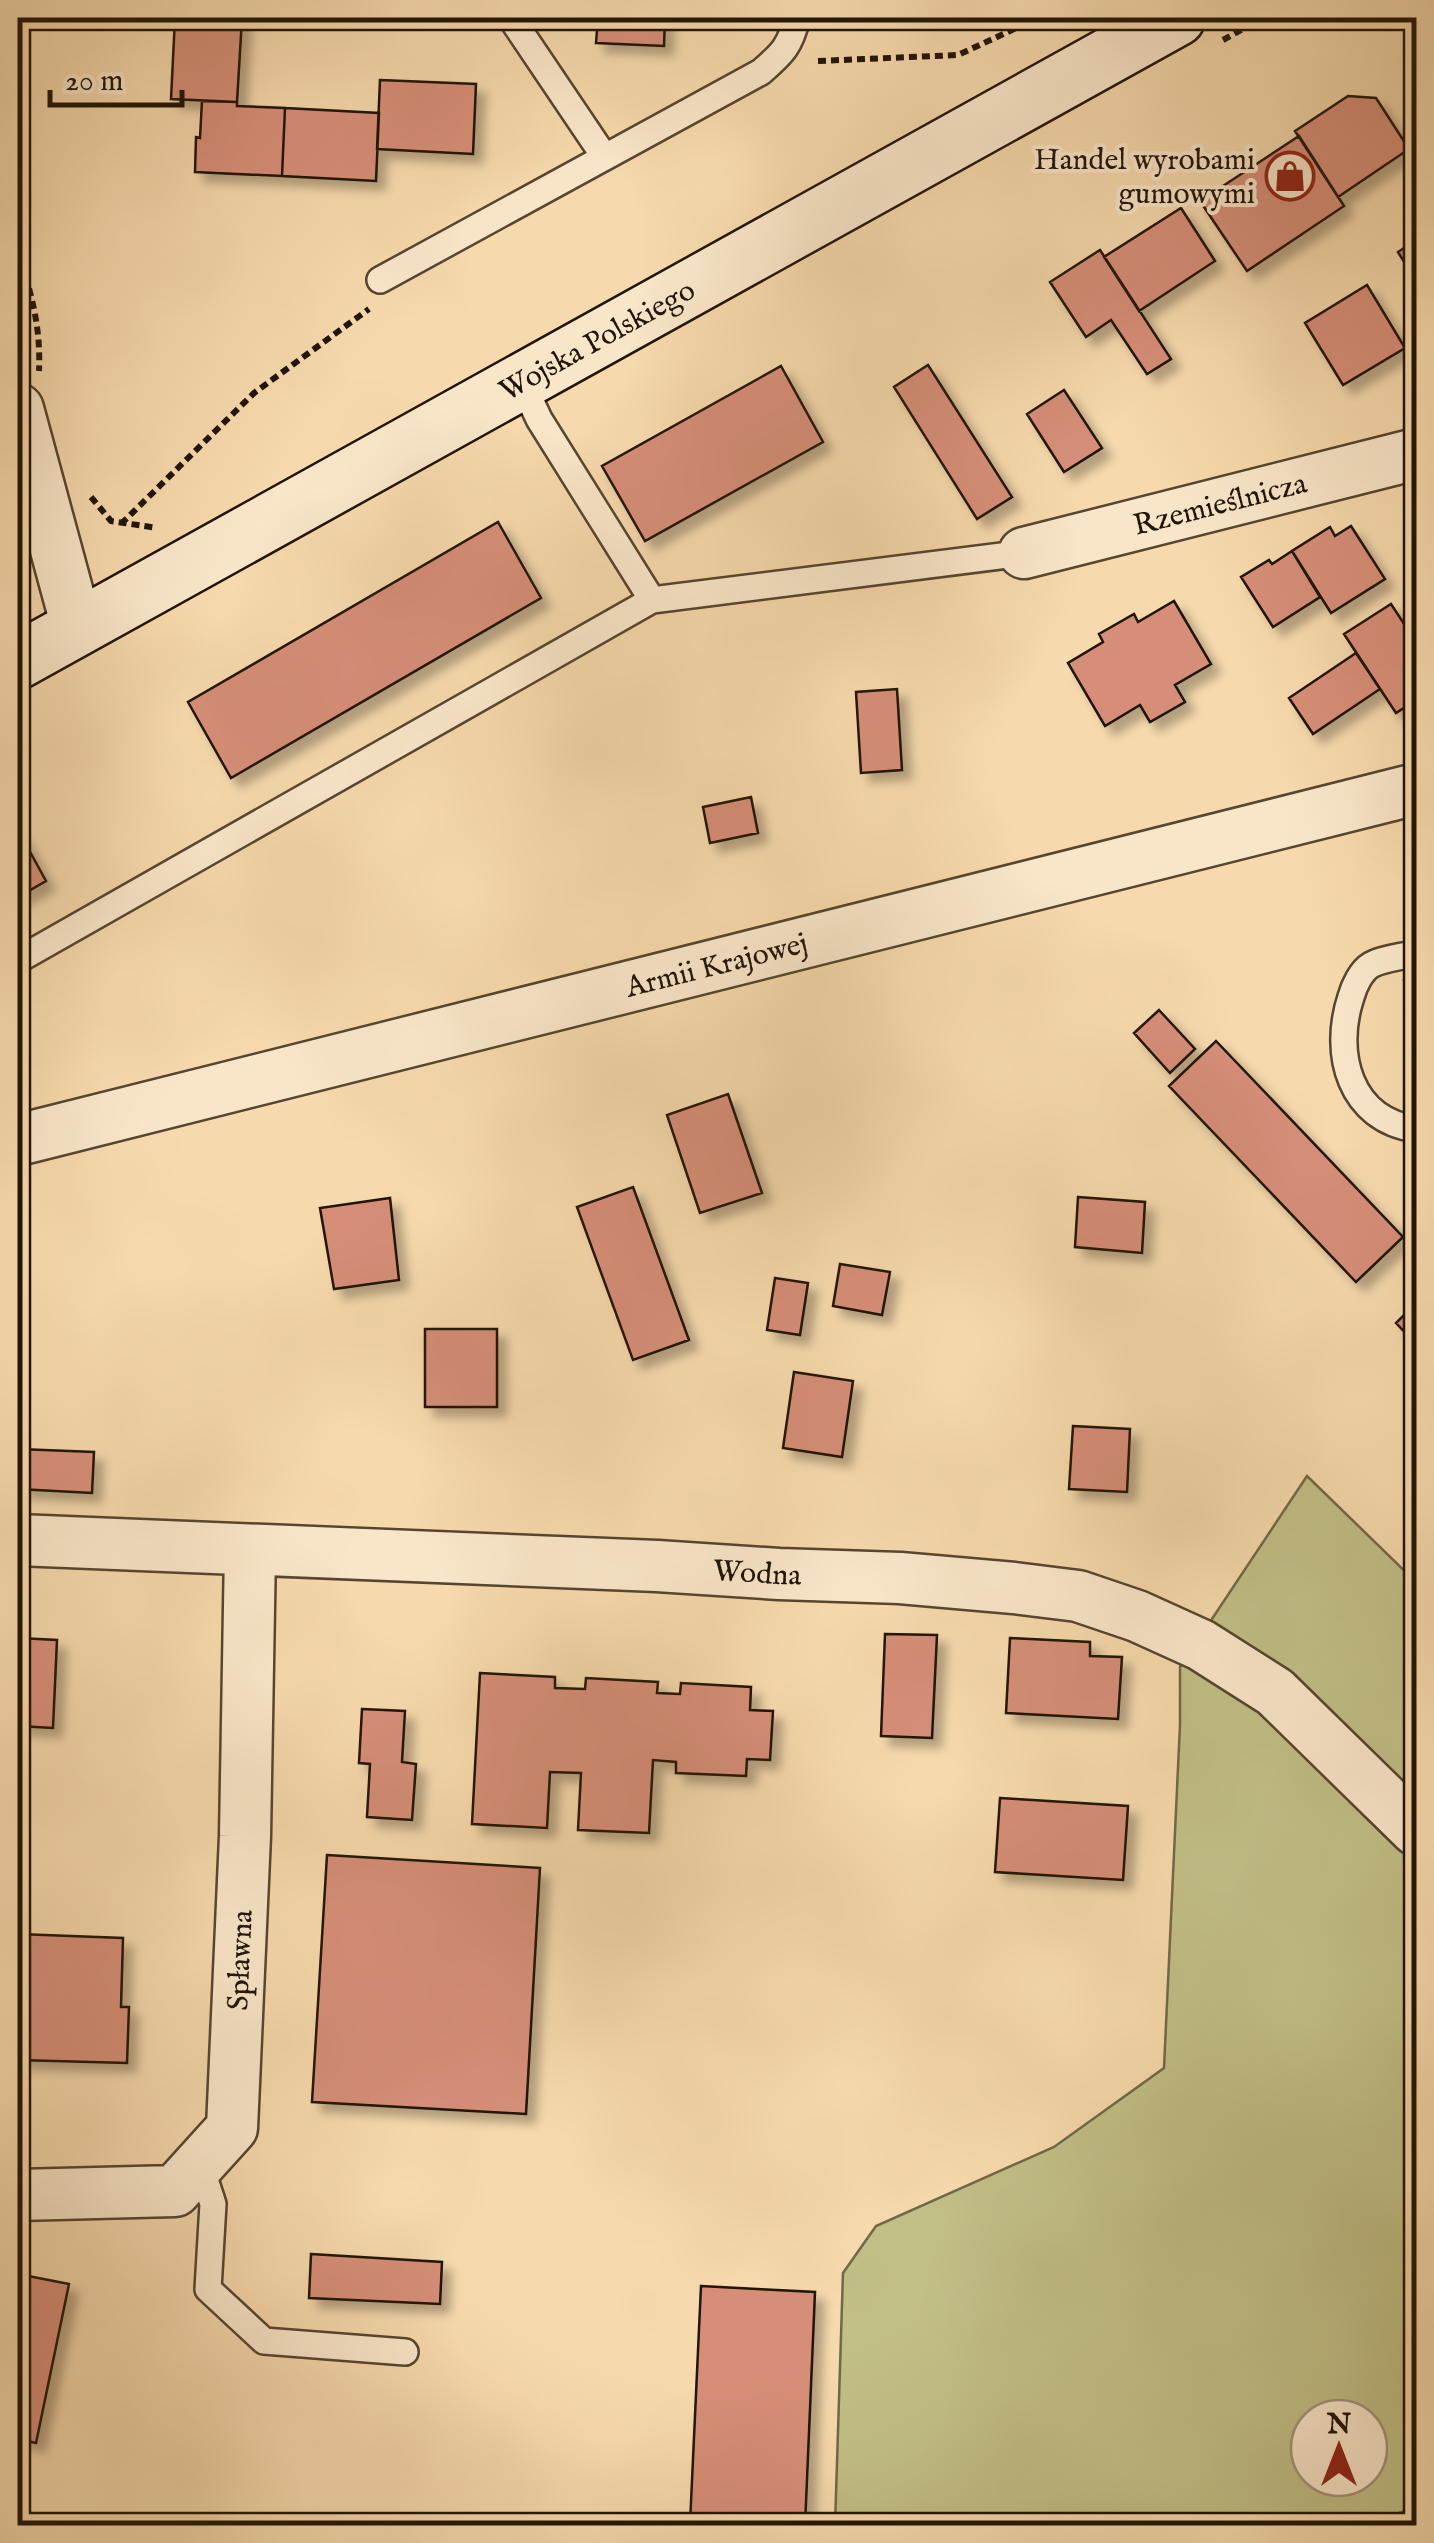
<svg xmlns="http://www.w3.org/2000/svg" width="1434" height="2543" font-family="'IM FELL English',serif">
  <style>
    .green { fill: #c1be86; stroke: #706946; stroke-width: 2.5; fill-rule: evenodd }
    .water { fill: #9dbaa7; stroke: #6b7866; stroke-width: 2.5 }
    .building { fill: #d68e78; stroke: #201405; stroke-width: 2.5; filter: url(#shadow) }
    .lines { fill: none; stroke-linecap: round; stroke-linejoin: round }
    .lane-casing { stroke: #56452f; stroke-width: 30 }
    .street-casing { stroke: #56452f; stroke-width: 55 }
    .secondary-casing { stroke: #201405; stroke-width: 60 }
    .path { stroke: #201405; stroke-width: 6; stroke-dasharray: 8 5; stroke-linecap: butt }
    .lane { stroke: #f9e6c9; stroke-width: 25 }
    .street { stroke: #f9e6c9; stroke-width: 50 }
    .secondary { stroke: #f9e6c9; stroke-width: 55 }
    .labels { text-anchor: middle; stroke-width: 8; stroke-linejoin: round; paint-order: stroke }
    .poi-label { font-size: 30px; fill: #201405; stroke: #f9e6c9; text-anchor: end }
    .street-label { font-size: 30px; fill: #201405; stroke: #f9e6c9 }
  </style>
  <defs>
    <filter id="shadow"><feDropShadow dx="9" dy="9" stdDeviation="5" flood-color="#0004"/></filter>
  </defs>
  <rect width="100%" height="100%" fill="#f6d9ac"/>
  <filter id="stains"><feTurbulence type="fractalNoise" baseFrequency=".002" numOctaves="4"/><feColorMatrix values="0 0 0 0 .2 0 0 0 0 .09 0 0 0 0 .02 0 0 0 .5 -.17"/></filter>
  <radialGradient id="worn" r=".72"><stop offset=".6" stop-color="#630" stop-opacity="0"/><stop offset="1" stop-color="#630" stop-opacity=".3"/></radialGradient>
  <path class="green" d="M1307,1476l109,106v924l-46,20h-535l8,-253 33,-47 178,-79 110,-79 16,-343v-58zM1309,2418h60v60h-60z"/>
  <path class="water" d="M1416,2506v19h-46z"/>
  <path class="building" d="M175,18h67l-5,84 -66,-3z
    M598,18h67l-1,28 -68,-3z
    M380,80l96,4 -3,70 -96,-5z
    M1348,96l28,2 33,51 -71,48 -43,-66z
    M202,101l35,1v4l48,2 -3,68 -87,-4 1,-35 4,1z
    M285,108l94,5 -3,68 -94,-5z
    M1299,136l45,70 -97,65 -47,-70z
    M1181,208l34,53 -76,50 -35,-54z
    M1416,240v41l-18,-29z
    M1100,250l71,109 -24,15 -36,-54 -25,17 -36,-55z
    M1367,285l38,63 -62,37 -38,-62z
    M928,365l84,132 -35,22 -83,-132z
    M781,366l42,76 -178,99 -43,-75z
    M1064,390l38,58 -38,24 -37,-58z
    M498,522l43,76 -310,180 -43,-76z
    M1351,526l34,53 -54,34 -39,-62 38,-24 5,9z
    M1292,551l28,46 -47,30 -32,-50 28,-17 3,4z
    M1174,601l37,63 -36,21 10,17 -35,20 -10,-17 -35,21 -37,-63 35,-21 -4,-8 35,-20 4,8z
    M1391,604l25,38v58l-20,13 -52,-79z
    M1356,653l24,36 -67,45 -24,-36z
    M897,689l5,81 -41,3 -5,-81z
    M751,797l7,36 -48,10 -7,-36z
    M18,830l28,51 -28,16z
    M1416,976v54l-12,-50z
    M1159,1010l36,39 -25,24 -36,-40z
    M1216,1041l187,196 -47,45 -187,-196z
    M728,1094l34,99 -62,20 -33,-98z
    M633,1187l56,153 -56,20 -56,-153z
    M1078,1197l67,5 -3,51 -67,-6z
    M390,1198l9,82 -65,9 -14,-81z
    M840,1264l50,8 -8,43 -49,-9z
    M775,1278l33,5 -8,52 -33,-5z
    M1416,1303v41l-20,-21z
    M425,1329h72v78h-72z
    M794,1372l59,9 -11,76 -59,-9z
    M1073,1426l57,3 -3,63 -58,-3z
    M18,1449l76,3 -2,41 -74,-4z
    M885,1634l52,1 -5,103 -51,-2z
    M18,1638l39,2 -4,88 -35,-2z
    M1010,1638l80,4v14l32,1 -4,62 -112,-6z
    M480,1673l75,4v11l30,1 1,-11 72,4 -1,11 23,1 1,-11 70,4 -1,23 23,1 -3,49 -23,-1 -1,17 -70,-3v-11l-23,-2 -4,73 -71,-3 3,-57 -31,-1 -3,56 -75,-4z
    M362,1709l43,2 -3,51 14,2 -4,56 -45,-3 3,-53 -11,-1z
    M1000,1798l128,8 -5,74 -128,-8z
    M327,1855l213,13 -14,246 -214,-12z
    M18,1934l105,4 -2,69h8l-2,56 -109,-3z
    M311,2254l131,8 -2,42 -131,-6z
    M18,2274l51,10 -33,159 -18,-4z
    M701,2286l114,6 -10,234 -115,-2z"/>
  <g class="lines">
    <g class="lane-casing">
      <path id="lane" d="M511,18l93,138
        M380,280l381,-208c22,-19 29,-26 36,-54
        M521,380l18,39 113,181
        M1416,953c-13,4 -33,5 -45,12 -10,6 -17,21 -20,32 -19,57 -1,123 65,132
        M18,960l634,-360 372,-47
        M200,2164l13,40 -5,85 56,52 141,11"/>
    </g>
    <g class="street-casing">
      <g id="street">
        <path d="M18,409l59,218"/>
        <path id="s1" d="M1024,553l392,-99"/>
        <path id="s2" d="M18,1140l1398,-351"/>
        <path id="s3" d="M18,1540l639,26 122,8 121,4 114,10 64,8 59,20 64,29 74,47 141,138"/>
        <path id="s4" d="M18,2195l157,-4 57,-63 13,-292 5,-286"/>
      </g>
    </g>
    <g class="secondary-casing">
      <g id="secondary">
        <path id="s5" d="M18,661l1159,-643"/>
      </g>
    </g>
    <path class="path" d="M1223,40l40,-22
      M818,61l140,-6 80,-37
      M18,251c13,42 23,75 21,120
      M91,497l20,24 46,7
      M121,524l133,-131 115,-84"/>
    <use href="#lane" class="lane"/>
    <use href="#street" class="street"/>
    <use href="#secondary" class="secondary"/>
  </g>
  <defs>
    <g id="shop-ring" transform="scale(2.5)"><circle r="9.5" fill="#f9e6c9" stroke="#8f2418" stroke-width="1.5"/><path d="M-5-2.5h2.3a2.7 3.5 0 0 1 5.4 0H5L5.5 6h-11ZM-1.5-2.5h3a1.5 2.3 0 0 0-3 0Z" fill="#8f2418"/></g>
  </defs>
  <g fill-rule="evenodd">
    <use href="#shop-ring" x="1290" y="176"/>
  </g>
  <g class="labels">
    <g class="poi-label">
      <text x="1255" y="169">Handel wyrobami<tspan x="1255" dy="34">gumowymi</tspan></text>
    </g>
    <g class="street-label">
      <text dy="10" stroke="none"><textPath href="#s5" startOffset="662">Wojska Polskiego</textPath></text>
      <text dy="10" stroke="none"><textPath href="#s1" startOffset="202">Rzemieślnicza</textPath></text>
      <text dy="10" stroke="none"><textPath href="#s2" startOffset="720">Armii Krajowej</textPath></text>
      <text dy="10" stroke="none"><textPath href="#s3" startOffset="740">Wodna</textPath></text>
      <text dy="10" stroke="none"><textPath href="#s4" startOffset="410">Spławna</textPath></text>
    </g>
  </g>
  <rect width="1434" height="2543" fill="none" stroke="#f6d9ac" stroke-width="60"/>
  <rect x="20" y="20" width="1394" height="2503" fill="none" stroke="#201405" stroke-width="5"/>
  <rect x="30" y="30" width="1374" height="2483" fill="none" stroke="#201405" stroke-width="2.5"/>
  <g transform="translate(1339 2448)"><circle r="48" fill="#f9e6c9" stroke="#a2927b" stroke-width="2.5"/>
  <path d="M0-8L18 38L0 25L-18 38Z" fill="#8f2418"/>
  <text y="-15" font-size="28" font-weight="bold" text-anchor="middle" fill="#201405">N</text>
  </g>
  <path d="M50 90v15h132v-15" fill="none" stroke="#201405" stroke-width="5"/>
  <text x="65" y="90" font-size="30" fill="#201405" stroke="#f9e6c9" stroke-width="8" paint-order="stroke">20 m</text>
  <rect width="100%" height="100%" filter="url(#stains)"/>
  <rect width="100%" height="100%" fill="url(#worn)"/>
</svg>
